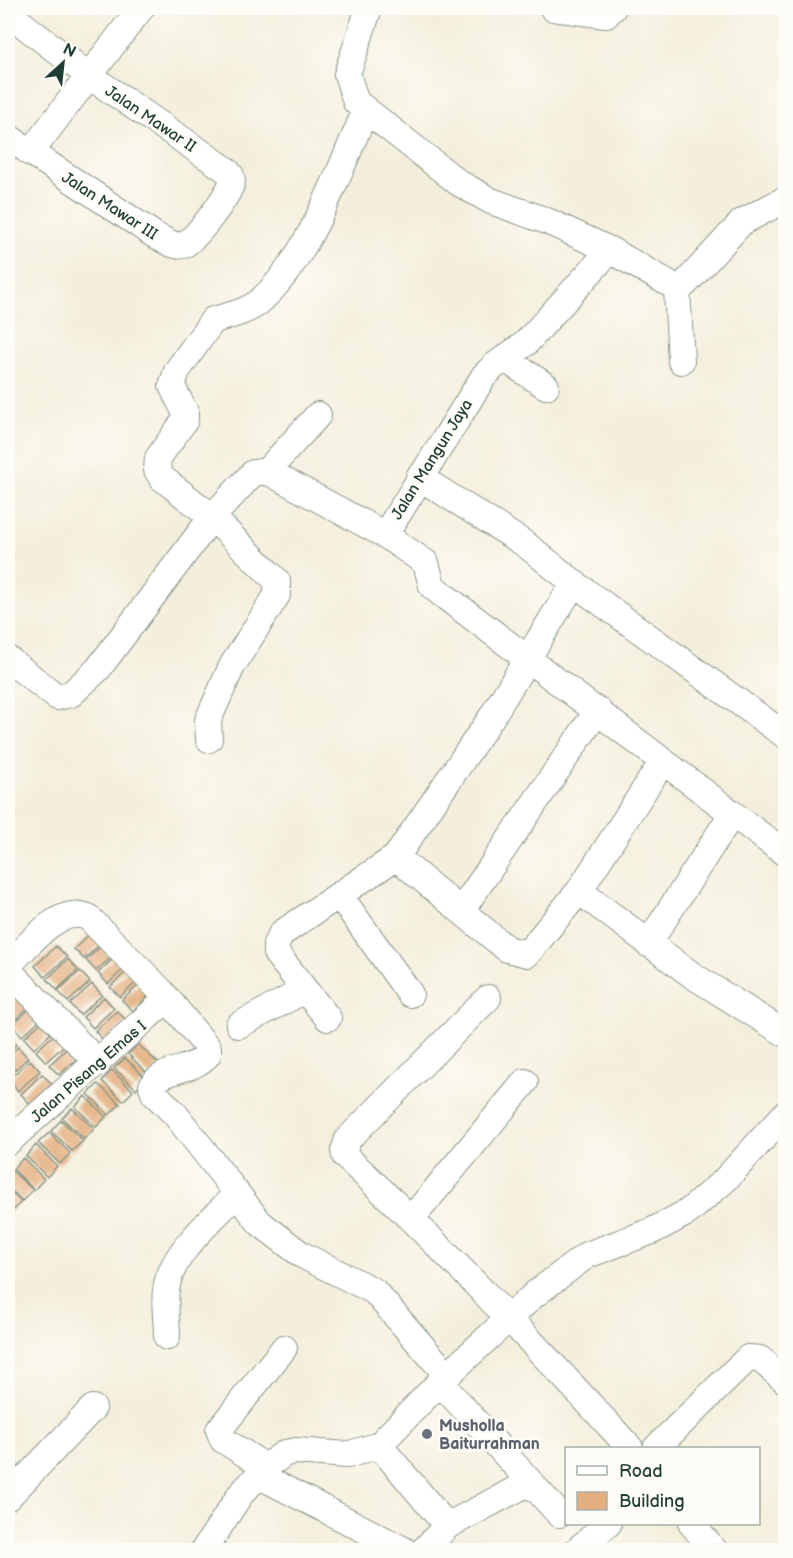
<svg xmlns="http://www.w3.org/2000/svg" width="793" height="1558" font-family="'Balsamiq Sans',sans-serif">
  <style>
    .building { fill: #e4ae7e }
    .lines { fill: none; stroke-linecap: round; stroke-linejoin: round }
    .street-casing { stroke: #8a9688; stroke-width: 28 }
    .street { stroke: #fff; stroke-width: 26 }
    .worship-dot { fill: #6b7280; stroke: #fdfcf7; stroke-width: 2 }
    .labels { text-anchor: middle; stroke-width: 6; stroke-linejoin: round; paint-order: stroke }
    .street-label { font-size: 16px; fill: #1f3d34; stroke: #fdfcf7 }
    .worship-label { font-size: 16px; font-weight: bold; fill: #5b616d; stroke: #fdfcf7; text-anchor: start }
  </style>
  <rect width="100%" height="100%" fill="#fdfcf7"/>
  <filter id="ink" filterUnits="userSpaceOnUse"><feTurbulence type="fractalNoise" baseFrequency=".0167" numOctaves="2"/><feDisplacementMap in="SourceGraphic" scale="12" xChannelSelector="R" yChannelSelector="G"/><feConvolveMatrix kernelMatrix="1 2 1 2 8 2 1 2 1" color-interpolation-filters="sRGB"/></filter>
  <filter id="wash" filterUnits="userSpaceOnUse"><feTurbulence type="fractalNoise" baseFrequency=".008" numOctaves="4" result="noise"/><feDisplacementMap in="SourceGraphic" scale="24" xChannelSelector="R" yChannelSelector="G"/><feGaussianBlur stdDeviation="1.35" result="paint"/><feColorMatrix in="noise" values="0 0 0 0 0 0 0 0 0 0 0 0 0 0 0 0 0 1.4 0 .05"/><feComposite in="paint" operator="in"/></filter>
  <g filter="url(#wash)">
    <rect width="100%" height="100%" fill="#f4efdc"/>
    <g id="blocks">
      <path class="building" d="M96,928l10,11 -22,20 -10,-10z
        M108,940l10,11 -22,20 -10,-11z
        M56,946l11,11 -22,20 -10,-11z
        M119,953l10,11 -21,20 -10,-11z
        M68,959l10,11 -21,20 -10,-11z
        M132,966l10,11 -22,20 -10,-10z
        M80,971l10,11 -22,20 -10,-11z
        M144,980l10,11 -21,20 -11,-11z
        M8,983l13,8 -13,12z
        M92,984l10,11 -22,20 -10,-11z
        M22,993l10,11 -22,20 -2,-3v-15z
        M104,997l10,11 -21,20 -10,-11z
        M34,1005l10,11 -22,20 -10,-11z
        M117,1011l10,10 -22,21 -10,-11z
        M46,1018l10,10 -22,21 -10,-11z
        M58,1031l10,11 -22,20 -10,-11z
        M8,1036l8,9 -8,8z
        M138,1044l22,21 -11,10 -21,-21z
        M71,1045l10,10 -22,20 -10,-10z
        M18,1047l10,11 -20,18v-20z
        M125,1058l21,20 -10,11 -22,-21z
        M30,1060l10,11 -22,20 -10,-11z
        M112,1070l21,21 -10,10 -21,-20z
        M42,1074l10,10 -21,21 -10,-11z
        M98,1084l22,20 -11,11 -21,-21z
        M85,1096l21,21 -10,10 -21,-20z
        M72,1108l22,21 -10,10 -22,-21z
        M61,1120l22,21 -11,10 -21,-20z
        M49,1133l21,20 -10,11 -22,-21z
        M36,1145l21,21 -10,11 -21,-21z
        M23,1158l21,21 -10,11 -21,-21z
        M11,1170l22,20 -11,11 -14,-14v-14z
        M8,1189l13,13 -10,11 -3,-3z"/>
    </g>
  </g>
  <g filter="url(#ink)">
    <use href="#blocks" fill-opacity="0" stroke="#8a9688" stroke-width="1.5"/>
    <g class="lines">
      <g class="street-casing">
        <path id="street" d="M369,8l-22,66 9,28 103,81 32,18 56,20 63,29 67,38 8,-4 57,-62 44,-23
          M553,8l53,7 7,-7
          M8,13l80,62 137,94c4,3 7,6 7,12 -1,12 -38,61 -49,64 -8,3 -20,-6 -27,-9l-148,-99
          M30,153l111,-145
          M677,288l4,73
          M505,359l41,27
          M267,471l51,-56
          M419,477l106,67 49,39 212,153
          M385,535l41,28 6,23 11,9 343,259
          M8,659l49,38 14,-3 27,-25 114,-152 41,-44 14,-2 118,64 99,-159 10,-10 32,-23 84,-93
          M209,739l-1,-19 24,-54 45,-71v-14l-65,-64 -50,-39 -5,-8 1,-12 27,-38v-8l-13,-26 5,-15 36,-51c15,-4 34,-8 46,-18 50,-43 80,-132 107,-192
          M396,857l111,92 20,5 52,-63 84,-130
          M579,891l113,84 94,59
          M340,896l70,98
          M461,911l137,-201
          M648,944l84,-130
          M8,965c20,-18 50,-61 80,-48l73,74 47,57v6c-13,18 -46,13 -56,32l2,7 21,21 85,109 42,32 72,36 74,85
          M8,970l90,93
          M305,990l23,28
          M488,998l-140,141 -4,12 1,5c100,93 193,192 285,292
          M239,1025l66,-35 -29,-37v-9l6,-11 114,-76 95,-139 83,-135
          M8,1142l159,-143
          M412,1218l113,-136
          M167,1337c0,-15 -3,-32 -1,-47 5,-38 46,-69 70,-96
          M440,1382l119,132
          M379,1445l68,81
          M656,1448l92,-90 12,1 26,22
          M266,1467l-43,-27 -4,-10 65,-82
          M258,1475l146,75
          M8,1497l85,-89
          M692,1524l22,26
          M204,1550l36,-55 26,-28 19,-14 11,-2 51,4 32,-10 61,-63 95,-88 52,-39 65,-24 36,-19 37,-32 61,-67
          M424,1550l23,-24 83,-44
          M577,1550l31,-26"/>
      </g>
      <use href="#street" class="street"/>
    </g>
  </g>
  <circle class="worship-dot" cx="427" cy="1434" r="6"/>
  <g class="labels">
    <g class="street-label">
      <text transform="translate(151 118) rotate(34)" y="6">Jalan Mawar II</text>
      <text transform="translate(110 205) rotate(33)" y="6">Jalan Mawar III</text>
      <text transform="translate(431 459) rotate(-58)" y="6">Jalan Mangun Jaya</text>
      <text transform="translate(88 1071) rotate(-41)" y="6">Jalan Pisang Emas I</text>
    </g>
    <g class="worship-label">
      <text x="439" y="1431">Musholla<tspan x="439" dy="18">Baiturrahman</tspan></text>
    </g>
  </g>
  <rect width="793" height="1558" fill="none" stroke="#fdfcf7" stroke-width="30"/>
  <rect x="565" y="1447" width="195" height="78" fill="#fdfcf7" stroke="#a4b0a9" stroke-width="1.5"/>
  <rect x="577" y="1466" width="30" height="9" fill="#ffffff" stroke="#a4b0a9" stroke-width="1.5"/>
  <text x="619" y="1477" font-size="18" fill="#1f3d34">Road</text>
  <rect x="577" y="1492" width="30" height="18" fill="#e4ae7e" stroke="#a4b0a9" stroke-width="1.5"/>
  <text x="619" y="1507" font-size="18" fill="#1f3d34">Building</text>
  <g transform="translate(63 63) rotate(27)" stroke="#fdfcf7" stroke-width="4.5" paint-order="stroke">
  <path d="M0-4.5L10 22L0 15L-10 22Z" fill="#1f3d34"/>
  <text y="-9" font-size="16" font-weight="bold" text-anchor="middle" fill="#1f3d34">N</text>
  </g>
</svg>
